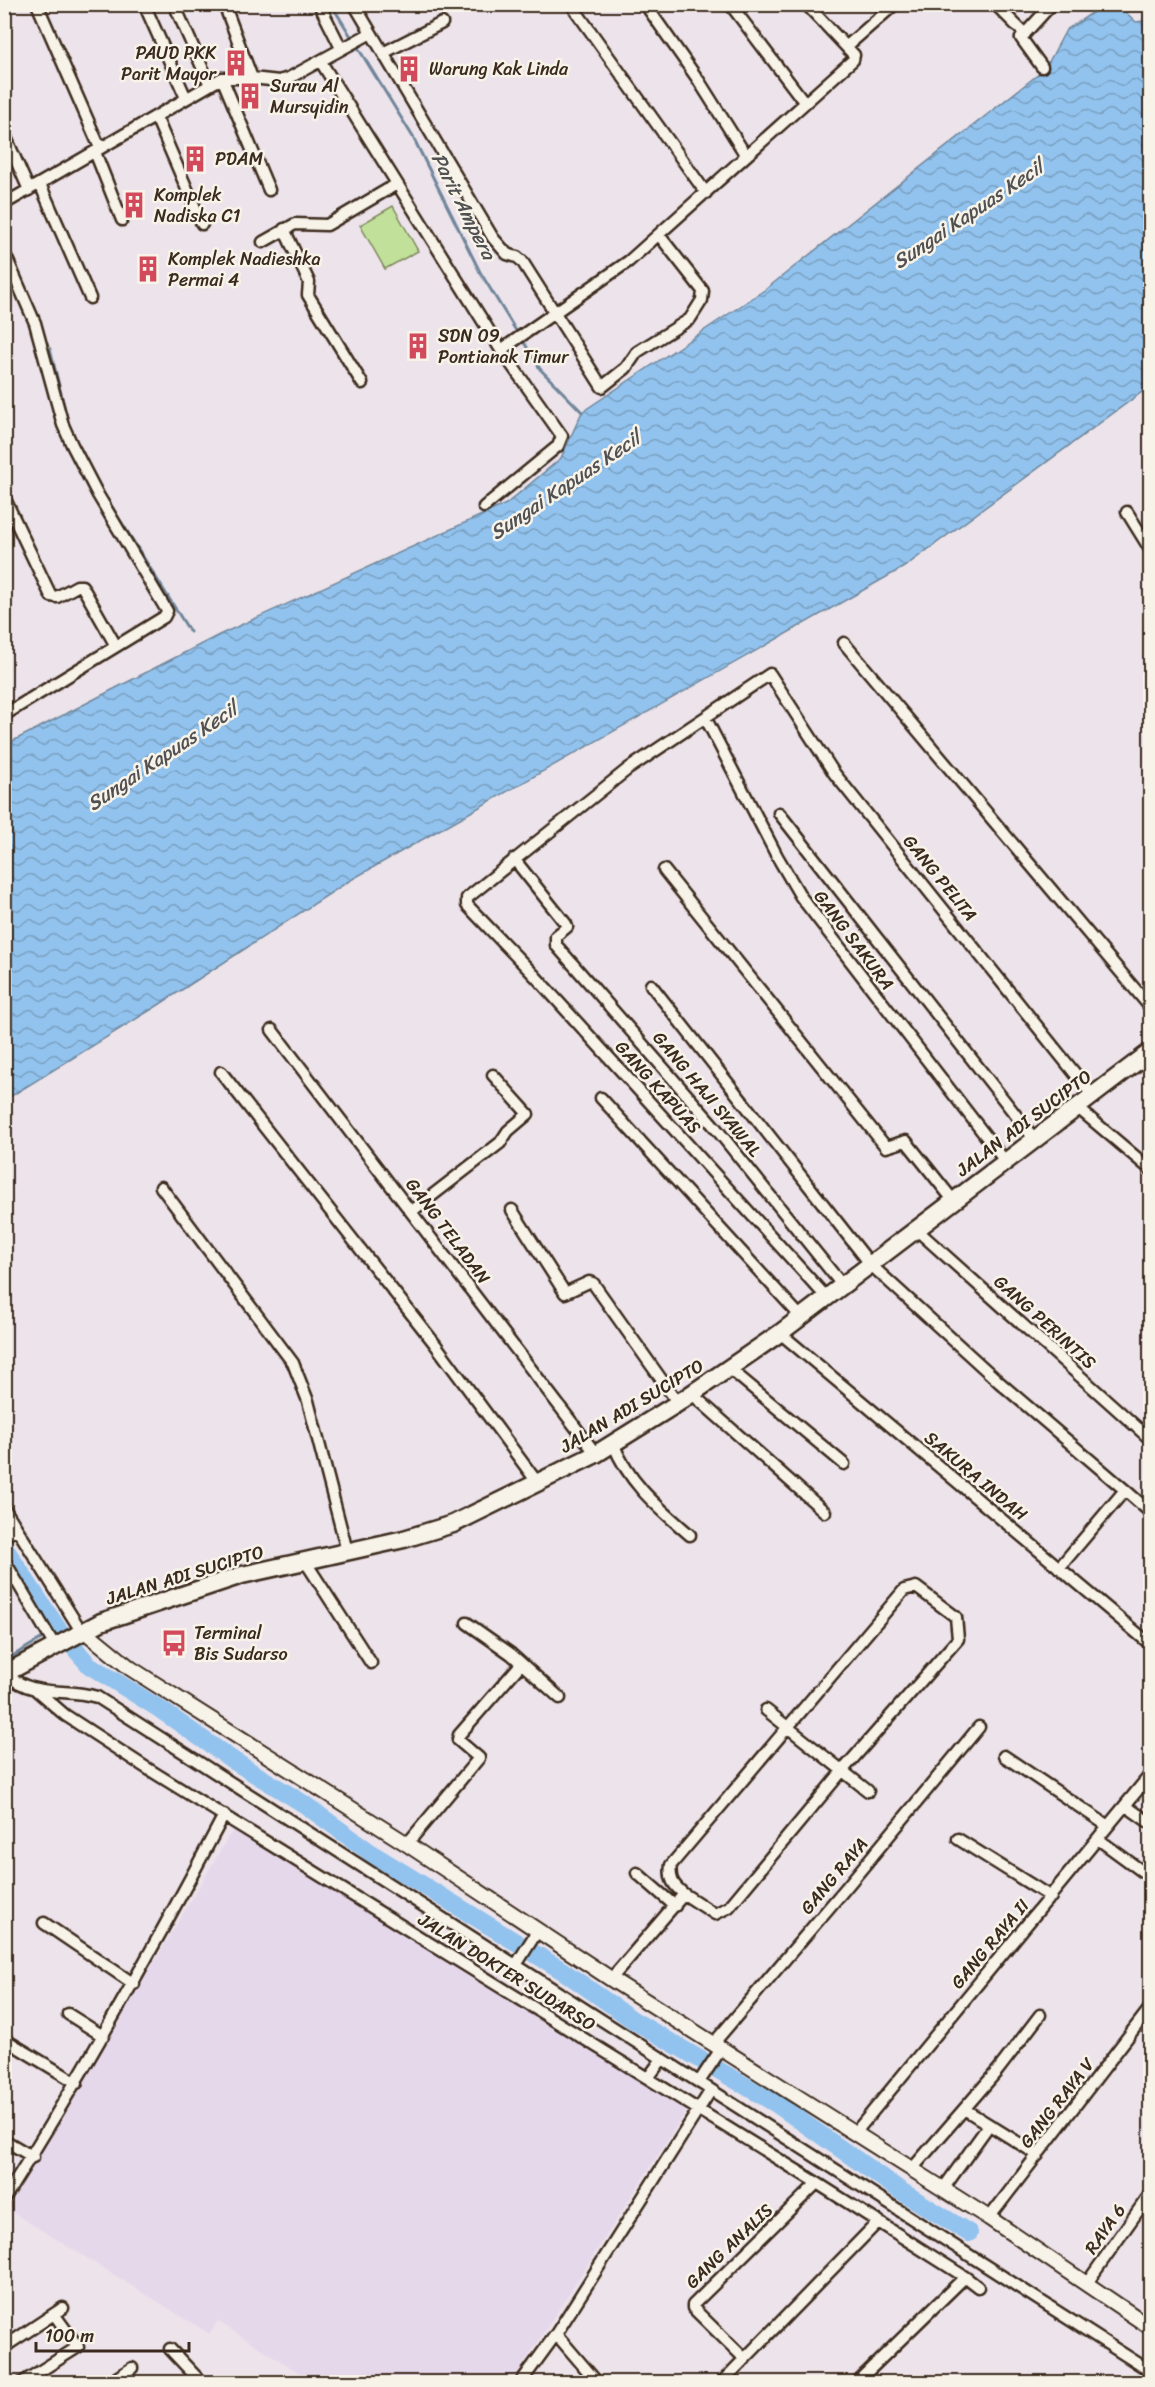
<svg xmlns="http://www.w3.org/2000/svg" width="1155" height="2387" font-family="Sriracha,sans-serif">
  <style>
    .built { fill: #e6d8eb }
    .green { fill: #c1e19a; stroke: #7e865c; stroke-width: 1.5 }
    .water { fill: url(#water-waves); stroke: #6f869b; stroke-width: 1.5 }
    .lines { fill: none; stroke-linecap: round; stroke-linejoin: round }
    .stream { stroke: #6f869b; stroke-width: 3 }
    .river { stroke: #92c3ee; stroke-width: 18 }
    .minor-casing { stroke: #3b2a1e; stroke-width: 15 }
    .tertiary-casing { stroke: #3b2a1e; stroke-width: 18 }
    .secondary-casing { stroke: #3b2a1e; stroke-width: 21 }
    .minor { stroke: #f7f3e8; stroke-width: 10 }
    .tertiary { stroke: #f7f3e8; stroke-width: 14 }
    .secondary { stroke: #f7f3e8; stroke-width: 16 }
    .labels { text-anchor: middle; stroke-width: 5; stroke-linejoin: round; paint-order: stroke }
    .poi-label { font-size: 18px; fill: #3b2a1e; stroke: #f7f3e8; text-anchor: start }
    .street-label { font-size: 18px; fill: #3b2a1e; stroke: #f7f3e8 }
    .water-label { font-size: 20px; font-style: italic; fill: #515052; stroke: #f7f3e8 }
  </style>
  <defs>
    <pattern id="water-waves" width="16" height="10" patternUnits="userSpaceOnUse" patternTransform="scale(1.5)"><rect width="16" height="10" fill="#92c3ee"/><path d="M0 5q4-4 8 0t8 0" fill="none" stroke="#789fc0"/></pattern>
  </defs>
  <rect width="100%" height="100%" fill="#ede3ea"/>
  <filter id="ink" filterUnits="userSpaceOnUse"><feTurbulence type="fractalNoise" baseFrequency=".0167" numOctaves="2"/><feDisplacementMap in="SourceGraphic" scale="12" xChannelSelector="R" yChannelSelector="G"/><feConvolveMatrix kernelMatrix="1 2 1 2 8 2 1 2 1" color-interpolation-filters="sRGB"/></filter>
  <g filter="url(#ink)">
    <path class="built" d="M235,1826l452,284 -175,272h-198l-97,-61 -7,13 -203,-125z"/>
    <path class="green" d="M393,206l25,45 -33,18 -25,-44z"/>
    <path class="water" d="M1104,5h14l18,17 14,-2v366l-246,181 -555,314 -192,125 -152,94v-355l214,-110 287,-131 55,-46 21,-46 184,-123 279,-220 21,-39z"/>
    <g class="lines">
      <path class="stream" d="M331,4l82,133 67,135 38,62
        M522,339l18,30 42,43
        M50,349l20,81
        M107,499l83,133
        M56,1630l2,-1
        M4,1661l37,-22"/>
      <path class="river" d="M4,1547l54,82 31,36 69,43 76,53 70,43 70,51 189,116 70,49 145,85 123,86 68,42"/>
      <g class="minor-casing">
        <path id="minor" d="M37,4l63,144
          M144,4l42,94
          M174,4l36,81
          M319,4l22,44
          M354,4l139,234 14,16 10,3 5,4 80,126 24,-19 11,-16 53,-33 12,-19 1,-9 -44,-56
          M571,4l135,189
          M645,4l54,77 46,73
          M730,4l75,99
          M995,4l30,30
          M847,46l48,-42
          M383,53l59,-30
          M321,62l180,288 61,86 -4,10 -74,61
          M1042,67l-21,-29 31,-34
          M222,78l47,112
          M252,78l27,3 10,-3 82,-45
          M156,117l46,107
          M4,133l25,57
          M95,152l27,68
          M40,184l50,114
          M4,204l218,-126h30l-28,-74
          M284,229l25,53 -1,13 54,88
          M263,242l32,-18 32,1 70,-41
          M4,252l31,71 28,102 9,20 26,50 69,116 -3,6 -160,98
          M501,350l128,-89 224,-201 1,-5 -48,-51
          M4,497l47,99 6,1 20,-11h5l34,60
          M1127,512l23,37
          M844,643l306,364
          M706,719l71,137 24,41 204,264
          M779,813l257,328
          M514,859l52,65 1,3 -11,9v9l158,181 129,160
          M664,870l222,277 20,-6 47,59
          M651,985l220,280 128,117 126,108 -66,78
          M272,1030l324,424
          M221,1072l214,272 102,138
          M601,1098l200,219
          M1078,1108l72,61
          M161,1187l132,176 15,38 39,150
          M512,1210l53,83 24,-11 4,1 85,120
          M412,1211l88,-68 8,-12 20,-17 -35,-39
          M917,1230l233,209
          M827,1298l-291,-321 -69,-72v-7l161,-129 142,-95 64,99 259,323
          M780,1333l370,311
          M730,1369l114,95
          M692,1394l133,118
          M613,1443c16,41 45,64 77,92
          M1125,1490l25,22
          M4,1508l79,126
          M4,1536l13,-7
          M4,1560l52,88
          M305,1561l66,102
          M467,1623l44,31 49,44
          M6,1674c29,25 58,13 91,23l1053,674
          M36,1690l29,25 80,52 672,416 148,94
          M766,1710l102,81
          M1004,1756l104,70
          M1126,1806l24,17
          M958,1839l93,58
          M1098,1839l52,38
          M407,1844l72,-86 -21,-18 1,-5 62,-71
          M637,1873l38,33
          M44,1923l90,61
          M516,1965l22,-35
          M611,1979l73,-85c-11,-9 -15,-15 -13,-29l233,-275 12,-3 40,30 2,22 -115,131 -114,137 -14,7 -31,-20
          M68,2014l35,22
          M4,2039l73,44
          M713,2044l132,-155 134,-162
          M648,2078l14,-19
          M699,2082l22,-33
          M964,2109l74,46
          M855,2133l295,-358
          M4,2140l29,17
          M912,2169l86,-99 42,-55
          M943,2189l46,-64
          M4,2199c79,-125 151,-253 220,-384
          M989,2218l161,-210
          M1087,2283l63,-89
          M4,2347l59,-39
          M170,2349l31,33
          M745,2359l-52,-51v-3l124,-122
          M23,2382l55,-35 -24,-33
          M110,2382l22,-14
          M521,2382l35,-48
          M597,2382l-41,-48 155,-244
          M722,2382l157,-161
          M857,2382l108,-105 13,10"/>
      </g>
      <g class="tertiary-casing">
        <path id="tertiary" d="M86,1632l44,36 277,176 204,135 378,239 161,109"/>
      </g>
      <g class="secondary-casing">
        <path id="secondary" d="M4,1674l97,-52 141,-47 162,-36 49,-15 143,-70 82,-51 102,-70 370,-281"/>
      </g>
      <use href="#minor" class="minor"/>
      <use href="#tertiary" class="tertiary"/>
      <use href="#secondary" class="secondary"/>
    </g>
  </g>
  <defs>
    <g id="building-bare" transform="scale(2.07)"><path d="M-4-6H4V6H1V3H-1V6H-4ZM-2.5-4.3h1.7v1.8h-1.7ZM.8-4.3h1.7v1.8H.8ZM-2.5-1h1.7V.8h-1.7ZM.8-1h1.7V.8H.8Z" fill="#d1495b" stroke="#f7f3e8" stroke-width="2.5" paint-order="stroke"/></g>
    <g id="bus-bare" transform="scale(2.07)"><path d="M-5-6H5V4H4V6H2V4H-2V6H-4V4H-5ZM-3.5-4V0h7V-4ZM-3.5 1.2v1.5H-2V1.2ZM2 1.2v1.5H3.5V1.2Z" fill="#d1495b" stroke="#f7f3e8" stroke-width="2.5" paint-order="stroke"/></g>
  </defs>
  <g fill-rule="evenodd">
    <use href="#building-bare" x="236" y="63"/>
    <use href="#building-bare" x="409" y="69"/>
    <use href="#building-bare" x="250" y="96"/>
    <use href="#building-bare" x="195" y="159"/>
    <use href="#building-bare" x="134" y="205"/>
    <use href="#building-bare" x="148" y="269"/>
    <use href="#building-bare" x="418" y="346"/>
    <use href="#bus-bare" x="174" y="1643"/>
  </g>
  <g class="labels">
    <g class="poi-label">
      <text x="216" y="59" text-anchor="end">PAUD PKK<tspan x="216" dy="21">Parit Mayor</tspan></text>
      <text x="429" y="75">Warung Kak Linda</text>
      <text x="270" y="92">Surau Al<tspan x="270" dy="21">Mursyidin</tspan></text>
      <text x="215" y="165">PDAM</text>
      <text x="154" y="201">Komplek<tspan x="154" dy="21">Nadiska C1</tspan></text>
      <text x="168" y="265">Komplek Nadieshka<tspan x="168" dy="21">Permai 4</tspan></text>
      <text x="438" y="342">SDN 09<tspan x="438" dy="21">Pontianak Timur</tspan></text>
      <text x="194" y="1639">Terminal<tspan x="194" dy="21">Bis Sudarso</tspan></text>
    </g>
    <g class="street-label">
      <text transform="translate(940 878) rotate(51)" y="6">GANG PELITA</text>
      <text transform="translate(854 940) rotate(53)" y="6">GANG SAKURA</text>
      <text transform="translate(658 1087) rotate(48)" y="6">GANG KAPUAS</text>
      <text transform="translate(707 1094) rotate(50)" y="6">GANG HAJI SYAWAL</text>
      <text transform="translate(1024 1123) rotate(-37)" y="6">JALAN ADI SUCIPTO</text>
      <text transform="translate(448 1231) rotate(53)" y="6">GANG TELADAN</text>
      <text transform="translate(1045 1322) rotate(42)" y="6">GANG PERINTIS</text>
      <text transform="translate(632 1406) rotate(-31)" y="6">JALAN ADI SUCIPTO</text>
      <text transform="translate(976 1476) rotate(40)" y="6">SAKURA INDAH</text>
      <text transform="translate(185 1575) rotate(-17)" y="6">JALAN ADI SUCIPTO</text>
      <text transform="translate(834 1876) rotate(-50)" y="6">GANG RAYA</text>
      <text transform="translate(990 1944) rotate(-50)" y="6">GANG RAYA II</text>
      <text transform="translate(507 1972) rotate(32)" y="6">JALAN DOKTER SUDARSO</text>
      <text transform="translate(1057 2103) rotate(-52)" y="6">GANG RAYA V</text>
      <text transform="translate(1105 2229) rotate(-55)" y="6">RAYA 6</text>
      <text transform="translate(729 2246) rotate(-44)" y="6">GANG ANALIS</text>
    </g>
    <g class="water-label">
      <text transform="translate(464 206) rotate(63)" y="7">Parit Ampera</text>
      <text transform="translate(968 214) rotate(-34)" y="7">Sungai Kapuas Kecil</text>
      <text transform="translate(565 485) rotate(-34)" y="7">Sungai Kapuas Kecil</text>
      <text transform="translate(162 756) rotate(-34)" y="7">Sungai Kapuas Kecil</text>
    </g>
  </g>
  <rect width="1155" height="2387" fill="none" stroke="#f7f3e8" stroke-width="24"/>
  <rect x="12" y="12" width="1131" height="2363" fill="none" stroke="#3b2a1e" stroke-width="2" filter="url(#ink)"/>
  <path d="M36 2342v9h153v-9" fill="none" stroke="#3b2a1e" stroke-width="3"/>
  <text x="45" y="2342" font-size="18" fill="#3b2a1e" stroke="#f7f3e8" stroke-width="4.5" paint-order="stroke">100 m</text>
</svg>
